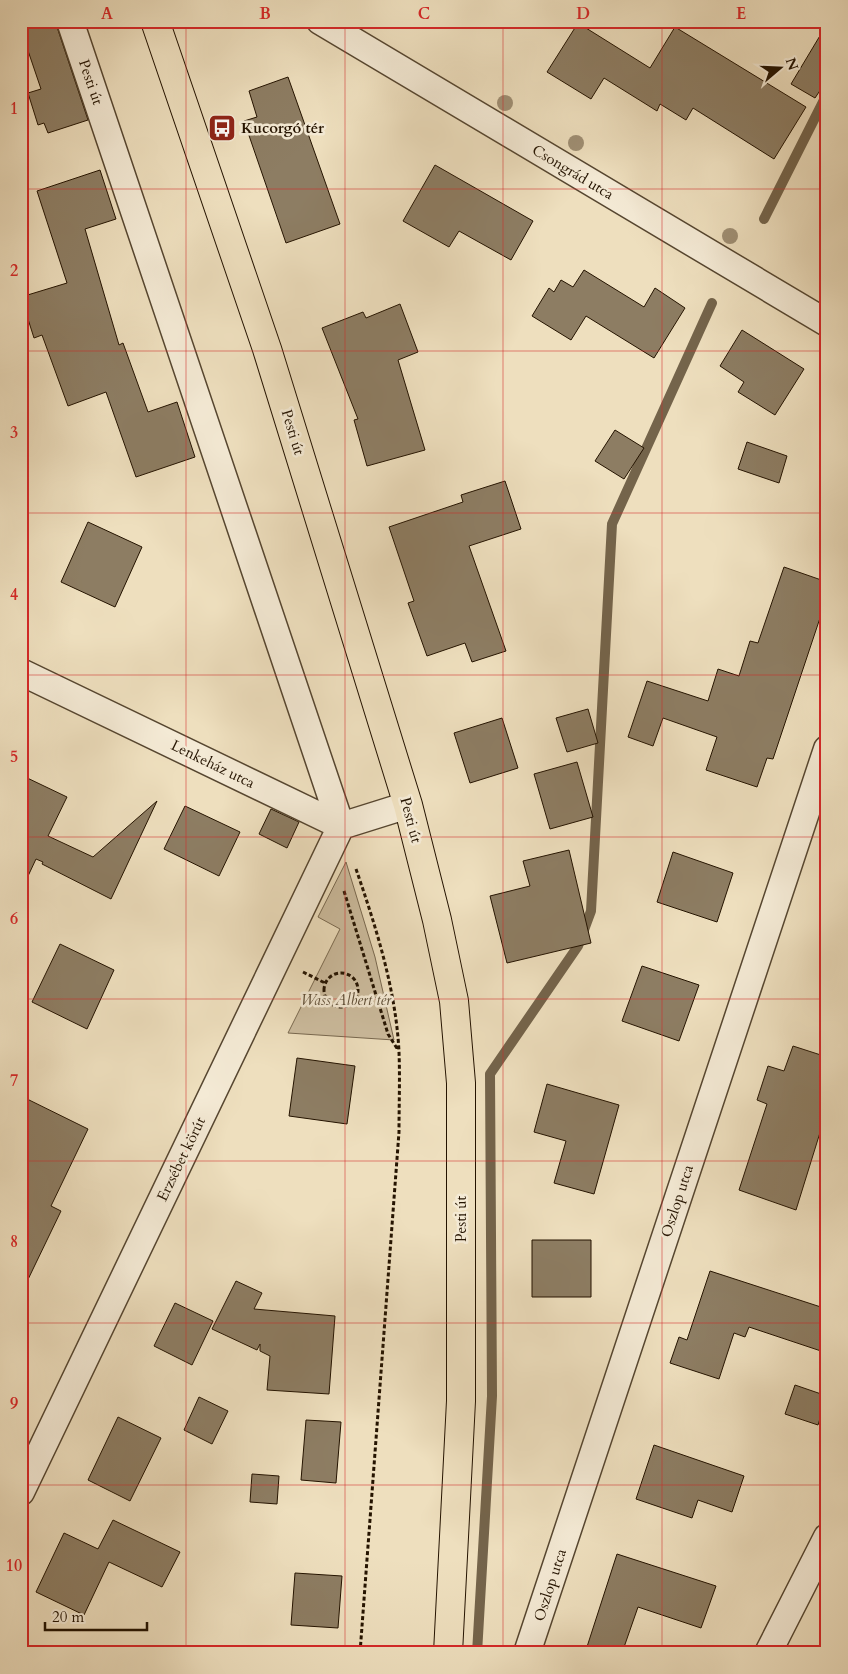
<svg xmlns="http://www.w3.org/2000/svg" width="848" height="1674" font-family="Cardo,serif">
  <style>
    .green { fill: #ccbc9e; stroke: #78684f }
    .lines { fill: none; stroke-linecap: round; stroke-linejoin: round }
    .stream { stroke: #74644b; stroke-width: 10 }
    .building { fill: #8d7d63; stroke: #241300 }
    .minor-casing { stroke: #564630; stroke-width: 29 }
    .primary-casing { stroke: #241300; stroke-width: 30 }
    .path { stroke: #241300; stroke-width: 3; stroke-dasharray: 4 2.5; stroke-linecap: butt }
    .minor { stroke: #f4ead5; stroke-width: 26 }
    .primary { stroke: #eedfbe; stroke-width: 28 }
    .tree { fill: #9f8f74 }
    .grid { fill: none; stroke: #d62828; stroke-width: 1; stroke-opacity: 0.55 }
    .labels { text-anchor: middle; stroke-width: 5; stroke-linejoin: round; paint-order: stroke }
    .street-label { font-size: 15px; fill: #241300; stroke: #f4ead5 }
    .poi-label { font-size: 15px; font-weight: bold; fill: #241300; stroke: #f4ead5; text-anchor: start }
    .park-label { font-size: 15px; font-style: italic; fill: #5f4e37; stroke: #f4ead5 }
    .neatline { fill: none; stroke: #d62828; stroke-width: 2 }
    .grid-label { font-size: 16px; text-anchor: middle; font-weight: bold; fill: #d62828 }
  </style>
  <rect width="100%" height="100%" fill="#eedfbe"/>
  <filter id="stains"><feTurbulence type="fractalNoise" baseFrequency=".004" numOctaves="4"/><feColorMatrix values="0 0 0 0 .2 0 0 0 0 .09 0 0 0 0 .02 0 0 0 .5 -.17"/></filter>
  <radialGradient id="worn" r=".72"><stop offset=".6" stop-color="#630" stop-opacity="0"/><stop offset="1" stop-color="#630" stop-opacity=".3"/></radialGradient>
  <path class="green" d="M346,862l29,95 19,83 -106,-7 52,-104 -22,-12z"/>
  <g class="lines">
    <path class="stream" d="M764,219l63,-125
      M477,1653l15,-257 -2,-322 88,-128 13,-35 21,-387 100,-221"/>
  </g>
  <path class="building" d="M21,21h34l33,99 -40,13 -4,-10 -6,2 -10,-32 13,-4 -20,-59z
    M578,23l72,45 25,-41 131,80 -32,52 -81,-51 -7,12 -26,-16 -3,7 -53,-33 -13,21 -44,-27z
    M827,24v56l-12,18 -24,-14z
    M288,77l52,147 -54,19 -42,-122 13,-4 -8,-26z
    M435,165l98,56 -22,39 -52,-29 -10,16 -46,-26z
    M100,170l16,49 -31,10 34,116 4,-2 25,69 29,-10 18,55 -59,20 -30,-85 -38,14 -26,-71 -8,3 -13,-41 46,-14 -30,-92z
    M584,270l60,37 11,-19 30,20 -31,50 -68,-42 -15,24 -39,-24 17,-28 5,4 7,-12 12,7z
    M400,304l18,48 -20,8 27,90 -58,16 -13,-46 4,-1 -36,-91 41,-16 3,6z
    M742,330l62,39 -29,46 -37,-23 6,-10 -24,-16z
    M615,430l29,18 -20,31 -29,-18z
    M747,442l40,14 -8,27 -41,-14z
    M505,481l16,48 -52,17 37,105 -34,11 -7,-19 -38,13 -19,-53 6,-2 -25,-74 74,-25 -2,-7z
    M88,522l54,25 -27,60 -54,-25z
    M784,567l43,15v15l-54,162 -6,-1 -10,29 -51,-17 11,-33 -54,-19 -10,28 -25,-9 19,-56 61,20 10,-32 21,7 11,-35 8,2z
    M588,709l10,34 -31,9 -11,-34z
    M502,718l16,50 -48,15 -16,-50z
    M577,762l16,55 -43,12 -16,-55z
    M21,775l46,22 -19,39 45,21 64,-56 -46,98 -69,-35 1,-2 -7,-3 -15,32z
    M185,806l55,26 -21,44 -55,-27z
    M271,809l28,13 -12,26 -28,-14z
    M569,850l22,93 -84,20 -17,-67 40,-10 -7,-25z
    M673,852l60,21 -16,49 -60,-20z
    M60,944l54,26 -27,59 -55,-27z
    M642,966l57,19 -20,56 -57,-20z
    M793,1046l34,11v53l-31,100 -57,-20 28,-86 -10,-4 11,-34 16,5z
    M297,1058l58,8 -8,58 -58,-8z
    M547,1084l72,21 -25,89 -40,-11 12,-42 -32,-9z
    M21,1096l67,33 -37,77 10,5 -40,83z
    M532,1240h59v57h-59z
    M710,1271l117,38v44l-78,-26 -4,10 -11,-4 -15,46 -49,-16 9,-26 8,3z
    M236,1281l26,12 -8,16 81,7 -6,78 -62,-4 3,-34 -10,-5v-7l-3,6 -45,-21z
    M175,1303l38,18 -21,44 -38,-19z
    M795,1385l32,11 -9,29 -33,-11z
    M199,1397l29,14 -16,33 -28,-14z
    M118,1417l43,21 -31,63 -42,-21z
    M306,1420l35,2 -5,61 -35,-3z
    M654,1445l90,31 -12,36 -34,-12 -6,18 -56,-19z
    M252,1474l27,2 -2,28 -27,-2z
    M113,1520l67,32 -18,35 -53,-25 -25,53 -48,-23 28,-59 34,16z
    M617,1554l99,32 -15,42 -63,-21 -16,46h-37z
    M295,1573l47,3 -4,52 -47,-3z"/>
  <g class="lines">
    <g class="minor-casing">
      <path id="minor" d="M320,21l507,302
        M21,672l320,154 67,-21
        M21,1492l320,-666 -271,-805
        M527,1653l300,-904
        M768,1653l59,-116"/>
    </g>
    <g class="primary-casing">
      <path id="primary" d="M155,21l112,328 141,456 29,115 17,81 7,82v318l-13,252"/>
    </g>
    <path class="path" d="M356,869c20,58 40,121 43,183 1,26 0,53 0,80l-39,521
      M344,891l44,143 10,16
      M303,972l22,11
      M324 990a17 17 0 1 1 34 0a17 17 0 1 1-34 0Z"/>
    <use href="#minor" class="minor"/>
    <use href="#primary" class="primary"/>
  </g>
  <g class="tree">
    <circle cx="505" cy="103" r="8"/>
    <circle cx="576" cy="143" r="8"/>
    <circle cx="730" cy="236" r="8"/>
  </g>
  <path class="grid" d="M186,21v1632M345,21v1632M503,21v1632M662,21v1632M21,189h806M21,351h806M21,513h806M21,675h806M21,837h806M21,999h806M21,1161h806M21,1323h806M21,1485h806"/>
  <defs>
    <g id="bus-square" transform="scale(1.4375)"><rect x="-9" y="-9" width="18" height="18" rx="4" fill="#8f2418" stroke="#f4ead5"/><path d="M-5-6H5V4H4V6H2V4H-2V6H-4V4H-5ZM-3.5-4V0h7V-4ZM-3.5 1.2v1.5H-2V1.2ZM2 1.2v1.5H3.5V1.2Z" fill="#fff"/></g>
  </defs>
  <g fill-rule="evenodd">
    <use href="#bus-square" x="222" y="128"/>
  </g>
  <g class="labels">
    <g class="street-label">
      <text transform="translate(91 82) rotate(71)" y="5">Pesti út</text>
      <text transform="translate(573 172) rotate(31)" y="5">Csongrád utca</text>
      <text transform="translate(293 432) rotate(73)" y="5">Pesti út</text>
      <text transform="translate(213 764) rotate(26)" y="5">Lenkeház utca</text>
      <text transform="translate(411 820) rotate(75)" y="5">Pesti út</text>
      <text transform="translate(181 1159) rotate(-64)" y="5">Erzsébet körút</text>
      <text transform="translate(677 1201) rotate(-72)" y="5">Oszlop utca</text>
      <text transform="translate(461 1219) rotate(-90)" y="5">Pesti út</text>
      <text transform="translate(550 1585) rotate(-72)" y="5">Oszlop utca</text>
    </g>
    <g class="poi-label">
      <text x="241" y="133">Kucorgó tér</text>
    </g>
    <g class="park-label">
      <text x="346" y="1005">Wass Albert tér</text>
    </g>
  </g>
  <rect width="848" height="1674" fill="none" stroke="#eedfbe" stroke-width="55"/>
  <g transform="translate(780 68) rotate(71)" stroke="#f4ead5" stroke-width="4" paint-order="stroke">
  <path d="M0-4L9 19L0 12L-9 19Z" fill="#241300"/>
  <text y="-8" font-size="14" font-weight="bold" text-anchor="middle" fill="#241300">N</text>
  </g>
  <path d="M45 1622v8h102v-8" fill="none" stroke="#241300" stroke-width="2.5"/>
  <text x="52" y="1622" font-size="15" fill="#241300" stroke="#f4ead5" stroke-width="4" paint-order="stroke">20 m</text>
  <rect x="28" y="28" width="792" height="1618" class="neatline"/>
  <g class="grid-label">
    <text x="107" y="19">A</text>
    <text x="265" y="19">B</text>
    <text x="424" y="19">C</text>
    <text x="583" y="19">D</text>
    <text x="741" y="19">E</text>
    <text x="14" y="114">1</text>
    <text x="14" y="276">2</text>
    <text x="14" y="438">3</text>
    <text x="14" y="600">4</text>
    <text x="14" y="762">5</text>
    <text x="14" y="924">6</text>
    <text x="14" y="1086">7</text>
    <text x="14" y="1247">8</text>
    <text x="14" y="1409">9</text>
    <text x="14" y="1571">10</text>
  </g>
  <rect width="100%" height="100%" filter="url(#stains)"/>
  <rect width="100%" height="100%" fill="url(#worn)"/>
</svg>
